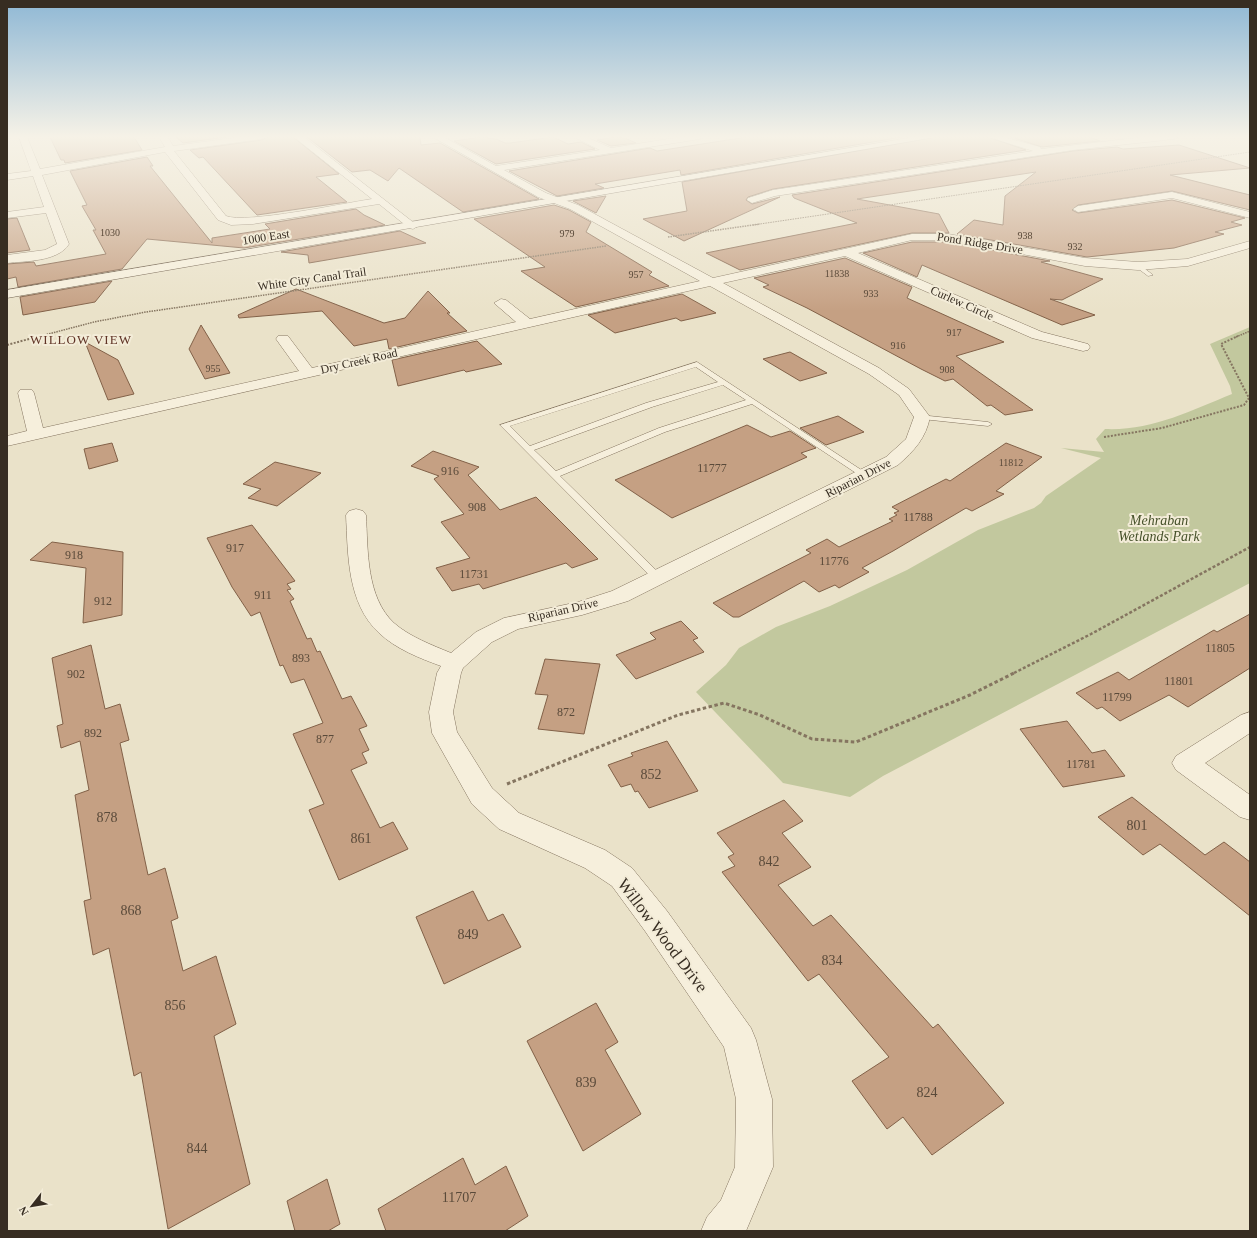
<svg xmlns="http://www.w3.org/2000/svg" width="1257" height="1238" font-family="'Times New Roman',serif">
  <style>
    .green { fill: #c2c89e }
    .building { fill: #c5a083; stroke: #826148 }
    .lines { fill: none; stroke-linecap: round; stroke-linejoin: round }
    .lane-casing { stroke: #857560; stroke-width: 1 }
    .street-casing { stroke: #857560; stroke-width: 1 }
    .secondary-casing { stroke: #675643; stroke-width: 1 }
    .path-far4 { stroke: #857560; stroke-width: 1; stroke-dasharray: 1.5 1; stroke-linecap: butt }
    .path-far3 { stroke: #857560; stroke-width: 1.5; stroke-dasharray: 1.5 1; stroke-linecap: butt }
    .path-far2 { stroke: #857560; stroke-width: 2; stroke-dasharray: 2 1.5; stroke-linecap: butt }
    .path-far1 { stroke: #857560; stroke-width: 2.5; stroke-dasharray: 3 2; stroke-linecap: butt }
    .path { stroke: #857560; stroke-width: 3; stroke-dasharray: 3.5 2.5; stroke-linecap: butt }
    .lane { fill: #f6efdc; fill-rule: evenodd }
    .street { fill: #f6efdc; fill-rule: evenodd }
    .secondary { fill: #f6efdc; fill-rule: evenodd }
    .labels { text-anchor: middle; stroke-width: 4; stroke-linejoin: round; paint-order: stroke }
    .far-number-label { font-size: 10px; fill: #5a4a3a }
    .far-street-label { font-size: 12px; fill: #372d22; stroke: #f3ecd8 }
    .number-label { font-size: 12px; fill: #5a4a3a }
    .far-neighbourhood-label { font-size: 13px; letter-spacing: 1px; fill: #5f3325; stroke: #f3ecd8 }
    .park-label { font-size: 14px; font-style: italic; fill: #46512a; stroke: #f3ecd8 }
    .near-number-label { font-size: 14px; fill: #5a4a3a }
    .near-street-label { font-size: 17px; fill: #372d22; stroke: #f3ecd8 }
  </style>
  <rect width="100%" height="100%" fill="#eae2c9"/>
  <path class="green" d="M1250,327v256l-367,193 -33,21 -67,-14 -87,-91 30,-27 13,-17 37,-21 54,-21 77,-36 71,-40 56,-22 7,-5 5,-7 55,-38 -40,-10 43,4 -8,-13 9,-10c46,2 85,-18 127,-35l-2,-8 -20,-42z"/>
  <path class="building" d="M50,137h84l8,13 -77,13 -1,-3h-3z
    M176,137h50l-43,6z
    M267,137h26l46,37 -23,3 31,25 -90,13 -54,-58 -4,1 -9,-8 72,-10z
    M307,137h113l1,8 19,-2 99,56 -76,13 -64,-44 -11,13 -18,-11 -18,2z
    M481,137l15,2 9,4h5l43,-6 15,7 13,-2 14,7 -99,15 -42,-23z
    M615,137l10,1 11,5 -25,3 -14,-6z
    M747,137h155l-221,38 -1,-5 -85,14 9,4 -47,8 -48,-25 141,-23 7,3z
    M936,137h52l38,13 -253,39 -25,8 -2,3 6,4 28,-7 -96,44 -41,-22 44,-8 -5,-29z
    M1011,137h79l10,4 -58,6z
    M1179,145l71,23 -80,7 80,20v15l-78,-19 -94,14 -6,5 6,3 94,-13 73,18 -14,4 11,3 -27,7 9,2 -50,14 -87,9 -130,-23 17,-14 29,5 2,-29 31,-24 -179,27 82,15 10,19h-37l-172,37 -34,-17 151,-30 -63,-25 -2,-3 281,-44 44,-4 6,2z
    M147,157l6,9h-3l62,77v-5l58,-9 -5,-5 91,-15 8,6 21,10 -141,23 -97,-9 -25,30 -104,18 -2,-10 -9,2v-15l27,-2 2,4 70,-12 -13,-24h3l-14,-24 5,-1 -17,-34z
    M606,196l-10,17 -23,-12z
    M554,205l15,5 22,12 -5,10 66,40 -3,3 20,11 -93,21 -55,-36 24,-4 -71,-48z
    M17,218l13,32 -23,3v-34z
    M400,231l26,12 -117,20 -1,-8 -27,-3z
    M912,242h36l102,19 -9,1 62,17 -41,21 -12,-1 45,16 -33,10 -140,-60 -5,12 -54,-24z
    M845,258l67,29 -5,11 97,44 -48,14 77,54 -28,5 -14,-10 -4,1 -34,-27 -8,2 -24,-12 -114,-61 -44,-21 6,-2 -15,-7z
    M112,281l-17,21 -72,13 -3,-18z
    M296,289l88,34 21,-5 23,-27 22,22h-3l20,18 -78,18 -2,-10 -33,7 -32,-35 -83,7 -1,-3z
    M682,294l34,19 -35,8 -5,-3 -61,15 -27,-18z
    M201,325l29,48 -25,6 -16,-30z
    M477,341l25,23 -36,8 -2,-2 -66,16 -6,-26z
    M85,342l33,18 16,34 -26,6z
    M790,352l37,21 -27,8 -37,-22z
    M838,416l26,16 -38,13 -26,-17z
    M747,425l24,12 19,-6 26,17 -15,5 6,4 -135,61 -57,-38z
    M112,443l6,18 -29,8 -5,-20z
    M1006,443l36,14 -46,34 8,3 -32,17 -6,-3 -73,43 -31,17 7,4 -30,16 -4,-3 -16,7 -15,-11 -65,36h-6l-20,-14 98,-50 -5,-3 21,-11 12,8 54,-26 -4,-2 8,-4 -3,-2 5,-2 -7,-4 54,-28 4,2z
    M433,451l46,16 -11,8 32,35 36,-13 62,62 -26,9 -6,-5 -83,26 -4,-5 -27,7 -16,-23 34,-10 -29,-36 23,-8 -30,-35 5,-3 -28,-10z
    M275,462l46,11 -44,33 -29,-8 13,-9 -18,-5z
    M252,525l43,56 -8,3 4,5 -4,1 7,9 -4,2 17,38 4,-1 6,14 3,-1 22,48 9,-3 16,30 -8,3 10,21 -7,3 5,10 -16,7 29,58 13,-6 15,27 -69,31 -30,-70 15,-6 -31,-70 30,-11 -19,-44 -13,4 -8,-18 -3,1 -20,-54 -9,4 -19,-29 -25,-49z
    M52,542l71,10 -1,63 -39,8 3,-55 -56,-8z
    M1250,614v54l-62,39 -19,-12 -49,26 -18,-14 -5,2 -21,-16 42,-21 11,8 85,-50 3,2z
    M681,621l17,17 -5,2 11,12 -68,27 -20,-24 40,-16 -6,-6z
    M91,645l14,64 15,-5 9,36 -9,3 28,132 17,-7 13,50 -7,3 12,50 33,-15 20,68 -22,12 36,148 -82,45 -27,-157 -7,4 -25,-128 -16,7 -9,-54 7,-2 -16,-104 14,-5 -9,-49 -19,7 -4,-22 6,-2 -11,-66z
    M545,659l55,5 -16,70 -46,-5 10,-34 -13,-1z
    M1067,721l25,32 13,-3 20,26 -62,11 -43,-58z
    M667,741l31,50 -49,17 -11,-17 -3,1 -4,-8 -10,3 -13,-22 25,-9 -2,-3z
    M1132,797l73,58 19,-13 26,20v54l-90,-72 -17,11 -45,-38z
    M784,800l19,21 -21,12 29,34 -33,18 35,41 18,-11 102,113 5,-4 66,79 -72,52 -29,-38 -16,12 -35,-48 37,-24 -70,-83 -11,7 -86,-109 13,-6 -7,-9 6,-3 -17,-21z
    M473,891l15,30 15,-7 18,33 -77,37 -28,-67z
    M596,1003l22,39 -13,8 36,64 -58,37 -56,-110z
    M463,1158l12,27 31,-19 22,50 -23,15h-119l-8,-22z
    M327,1179l13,45 -12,7h-33l-8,-30z"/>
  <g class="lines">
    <g class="lane-casing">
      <path id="lane" d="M1136,265h4l13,10 -5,1 -12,-9z
        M697,362l172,113 -4,3 -3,-1 -110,-73 -87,28 -105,44 101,99 1,2 -5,3 -4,-1 -153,-154zM696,367l22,15 -72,21 -116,43 -20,-20zM723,385l23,15 -87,28 -103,43 -22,-21 118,-43z
        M919,415l69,7 4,2 -4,2 -66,-7h-3z"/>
    </g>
    <g class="street-casing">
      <path id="street" d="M19,137h8l13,32 125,-22 -6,-10h9l5,9 67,-9h26l-4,2 -88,12 52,65c19,8 119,-13 146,-17l-78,-62h10l114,89 -5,3 -4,-1 -30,-24 -126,20 -22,1 -13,-5 -53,-68 -123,23 27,69c-11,18 -44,17 -62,19v-8l38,-5 12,-6 -11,-31 -39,5v-6l37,-5 -11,-31 -26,4v-6l24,-3z
        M433,137h11l52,29 104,-16 -26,-13h12l25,11 70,-11h23l-4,2 -196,31 42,23 32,12 135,73 199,-44h36l137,24 53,4 49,-3 63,-18v7l-62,18 -50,4 -53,-4 -137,-26h-36l-54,13 184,79 46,12 2,3 -2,3 -5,1 -51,-13 -187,-82 -122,27 156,85 30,21 21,28c-4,21 -16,34 -32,48l-270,136 -46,14 -64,14 -26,13 -29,26 -2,5 -8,39 4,20 35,56 27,25 86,37 27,18 35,43 84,117 5,12 16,59 1,68 -27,64h-45l6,-14 14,-17 14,-33 1,-68 -12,-52 -79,-116 -33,-45 -27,-18 -86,-39 -27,-25 -40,-71 -3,-21 8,-39 4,-7c-22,-8 -45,-17 -62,-33 -32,-30 -31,-78 -33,-118l3,-4 7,-2 7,2 3,4c2,35 0,82 28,108 16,14 38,22 57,30l25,-21 28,-14 74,-16 34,-11 274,-134 20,-18 8,-22 -15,-22 -30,-21 -159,-88 -703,160v-10l20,-5 -9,-38 2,-3h12l2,3 9,35 256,-57 -23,-32 2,-3h10l24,32 204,-46 -22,-19 7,-4 5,1 24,19 170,-38 -130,-72 -32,-12z
        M989,137h15l36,10 1,2 103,-12h34l-4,2 -101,11 -298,46 -23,7 -5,-3 1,-2 25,-8 260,-39z
        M1172,192l78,20v6l-78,-20 -94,14 -5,-3 5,-3z
        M1250,712v21l-45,30 45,32v25l-10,-3 -64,-47 -4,-7 4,-7 65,-41z"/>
    </g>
    <g class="secondary-casing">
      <path id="secondary" d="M914,137h21l-928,161v-8z"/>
    </g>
    <path class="path-far4" d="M753,225l497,-73"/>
    <path class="path-far3" d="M668,237l92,-13
      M37,337l57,-15 52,-10 460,-66
      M1236,337l14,-6"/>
    <path class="path-far2" d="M7,345l33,-9
      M1104,437l58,-9 82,-23 5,-7 -28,-54 17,-8"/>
    <path class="path-far1" d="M1014,673l77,-39 159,-87"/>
    <path class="path" d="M507,784l171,-69 46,-12 36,12 52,24 44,3 114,-47 46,-23"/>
    <use href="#lane" class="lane"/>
    <use href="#street" class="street"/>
    <use href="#secondary" class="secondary"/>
  </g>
  <linearGradient id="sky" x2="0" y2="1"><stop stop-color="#8fb8d5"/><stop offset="0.44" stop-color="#f6f2e7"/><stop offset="1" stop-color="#f6f2e7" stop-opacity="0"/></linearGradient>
  <rect width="1257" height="311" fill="url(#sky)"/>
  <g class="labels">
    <g class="far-number-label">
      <text x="110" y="236">1030</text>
      <text x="567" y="237">979</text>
      <text x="1025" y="239">938</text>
      <text x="1075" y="250">932</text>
      <text x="837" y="277">11838</text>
      <text x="636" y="278">957</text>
      <text x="871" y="297">933</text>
      <text x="954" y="336">917</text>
      <text x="898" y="349">916</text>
      <text x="213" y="372">955</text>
      <text x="947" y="373">908</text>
      <text x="1011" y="466">11812</text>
    </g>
    <g class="far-street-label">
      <text transform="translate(266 237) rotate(-9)" y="4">1000 East</text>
      <text transform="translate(980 243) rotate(9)" y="4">Pond Ridge Drive</text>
      <text transform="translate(312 279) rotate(-8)" y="4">White City Canal Trail</text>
      <text transform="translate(962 303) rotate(24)" y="4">Curlew Circle</text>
      <text transform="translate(359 361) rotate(-13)" y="4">Dry Creek Road</text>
      <text transform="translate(858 478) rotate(-27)" y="4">Riparian Drive</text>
      <text transform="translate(563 610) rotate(-13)" y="4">Riparian Drive</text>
    </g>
    <g class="number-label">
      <text x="712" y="472">11777</text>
      <text x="450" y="475">916</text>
      <text x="477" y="511">908</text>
      <text x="918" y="521">11788</text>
      <text x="235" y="552">917</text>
      <text x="74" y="559">918</text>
      <text x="834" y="565">11776</text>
      <text x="474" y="578">11731</text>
      <text x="263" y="599">911</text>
      <text x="103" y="605">912</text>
      <text x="1220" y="652">11805</text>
      <text x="301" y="662">893</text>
      <text x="76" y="678">902</text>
      <text x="1179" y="685">11801</text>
      <text x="1117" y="701">11799</text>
      <text x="566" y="716">872</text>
      <text x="93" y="737">892</text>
      <text x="325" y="743">877</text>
      <text x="1081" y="768">11781</text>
    </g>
    <g class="far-neighbourhood-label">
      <text x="81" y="344">WILLOW VIEW</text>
    </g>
    <g class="park-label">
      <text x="1159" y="525">Mehraban<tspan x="1159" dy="16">Wetlands Park</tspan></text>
    </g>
    <g class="near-number-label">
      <text x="651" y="779">852</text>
      <text x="107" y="822">878</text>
      <text x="1137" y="830">801</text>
      <text x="361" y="843">861</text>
      <text x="769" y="866">842</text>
      <text x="131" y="915">868</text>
      <text x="468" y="939">849</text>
      <text x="832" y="965">834</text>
      <text x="175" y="1010">856</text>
      <text x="586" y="1087">839</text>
      <text x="927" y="1097">824</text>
      <text x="197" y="1153">844</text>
      <text x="459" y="1202">11707</text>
    </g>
    <g class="near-street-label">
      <text transform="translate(663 935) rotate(53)" y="6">Willow Wood Drive</text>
    </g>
  </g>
  <rect width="1257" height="1238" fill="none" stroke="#372d22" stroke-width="16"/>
  <g transform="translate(32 1206) rotate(239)" stroke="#f3ecd8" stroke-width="3" paint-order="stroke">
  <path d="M0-3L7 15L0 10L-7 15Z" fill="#372d22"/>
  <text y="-6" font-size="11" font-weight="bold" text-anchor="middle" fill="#372d22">N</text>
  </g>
</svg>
